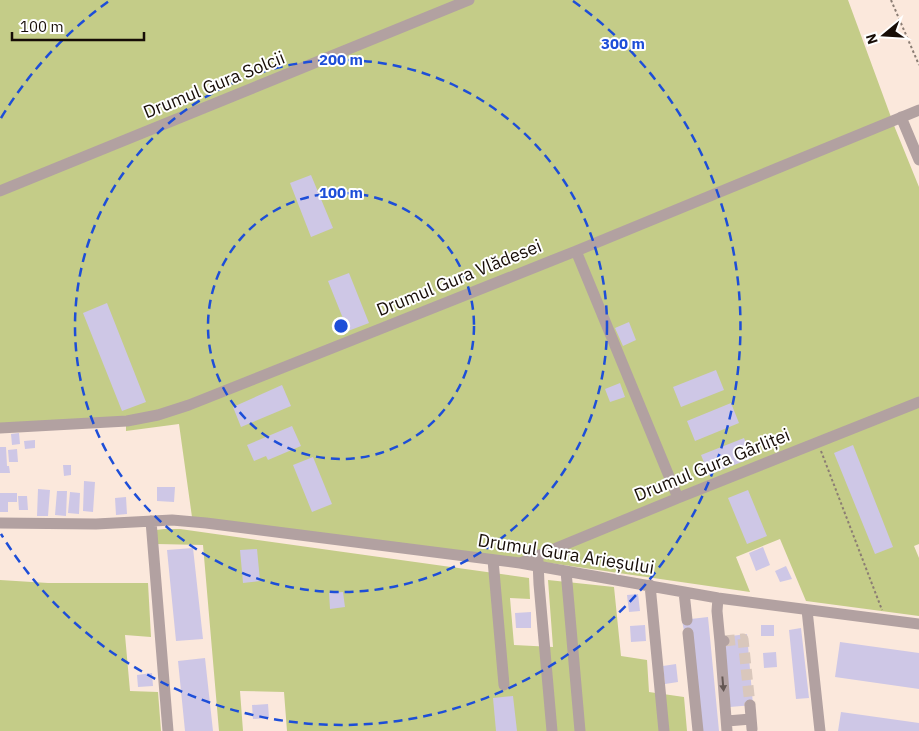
<svg xmlns="http://www.w3.org/2000/svg" width="919" height="731" font-family="'IBM Plex Sans',sans-serif">
  <style>
    .green { fill: #c4cc88 }
    .building { fill: #cec7e6 }
    .lines { fill: none; stroke-linecap: round; stroke-linejoin: round }
    .minor-tunnel { stroke: #d9c7bc; stroke-width: 11; stroke-dasharray: 11 5.5; stroke-linecap: butt }
    .path { stroke: #8b7d74; stroke-width: 2; stroke-dasharray: 2.5 2.5; stroke-linecap: butt }
    .minor { stroke: #b2a1a1; stroke-width: 11 }
    .oneway { fill: #645754 }
    .ring { fill: none; stroke: #1d4ed8; stroke-width: 2.5; stroke-dasharray: 9 6 }
    .labels { text-anchor: middle; stroke-width: 4; stroke-linejoin: round; paint-order: stroke }
    .street-label { font-size: 18px; fill: #170d07; stroke: #fff }
    .centre { fill: #1d4ed8; stroke: #fff; stroke-width: 2.5 }
    .ring-label { font-size: 15px; text-anchor: middle; font-weight: bold; fill: #1d4ed8; stroke: #fff; stroke-width: 4; stroke-linejoin: round; paint-order: stroke }
  </style>
  <rect width="100%" height="100%" fill="#fbe8dc"/>
  <path class="green" d="M0,0h848l47,128 24,59v357l-5,2 5,12v58l-113,-15 -26,-62 -44,18 14,35 -228,-33 -330,-42 -13,-93 -53,7v-6l-126,-1z
    M164,529h16l349,49 1,21 -20,-1 4,47 39,2 -5,-67 66,7 7,69 26,4 2,32 35,5 3,34h-400l-3,-39 -44,-1 3,40h-24l-16,-186 -46,-1 -1,-14z
    M0,580l48,3h100l3,54 -26,-2 5,56 28,1 3,39h-161z"/>
  <path class="building" d="M311,175l22,53 -22,9 -21,-54z
    M349,273l20,50 -21,8 -20,-50z
    M107,303l39,99 -24,9 -39,-98z
    M629,322l7,18 -13,6 -8,-18z
    M716,370l8,20 -43,17 -8,-20z
    M620,383l5,14 -15,5 -5,-13z
    M282,385l9,21 -50,21 -8,-20z
    M731,403l8,20 -44,18 -8,-20z
    M292,426l9,20 -33,14 -2,-4 -12,5 -7,-16z
    M19,433l1,11 -8,1 -1,-11z
    M744,438l8,20 -43,17 -8,-20z
    M35,440v8l-10,1 -1,-8z
    M853,445l40,102 -18,7 -41,-101z
    M0,447h6l1,19h2l1,7h-10z
    M17,449l1,13h-9l-1,-12z
    M313,457l19,47 -20,8 -19,-47z
    M63,465h8v10l-7,1z
    M84,481l11,1 -2,30 -10,-1z
    M157,487h18l-1,15 -17,-1z
    M38,489l12,1 -2,26h-11z
    M748,490l19,46 -20,8 -19,-46z
    M57,491h10l-1,25 -11,-1z
    M70,492l10,1 -1,21 -11,-1z
    M0,493h17v9h-9v10h-8z
    M18,496h9l1,14h-9z
    M126,497l1,17 -11,1 -1,-17z
    M763,547l7,18 -14,6 -7,-18z
    M193,548l10,91 -27,2 -9,-91z
    M257,549l3,32 -17,2 -3,-33z
    M786,566l6,13 -12,3 -5,-11z
    M343,592l2,15 -15,2 -1,-16z
    M638,594l2,17 -11,1 -2,-17z
    M531,612v16h-15l-1,-15z
    M708,617l11,114h-17l-20,-111z
    M645,625l1,16 -15,1 -1,-16z
    M761,625h13v11h-13z
    M801,628l8,70 -13,1 -7,-69z
    M747,634l6,71 -23,2 -7,-70z
    M840,642l79,11v36l-84,-12z
    M776,652l1,15 -13,1 -1,-15z
    M205,658l8,73h-28l-7,-70z
    M676,664l2,18 -13,2 -2,-18z
    M152,673l1,13 -15,1 -1,-12z
    M513,696l4,35h-21l-3,-33z
    M268,704l1,14 -16,1 -1,-14z
    M841,712l78,11v8h-81z"/>
  <g class="lines">
    <path class="minor-tunnel" d="M724,641l19,-2 7,66"/>
    <path class="path" d="M891,0l28,65
      M821,451l61,159"/>
    <path class="minor" d="M901,117l18,43
      M0,191l469,-191
      M576,251l102,247
      M0,428l127,-7 31,-6 31,-10 387,-154 343,-141
      M151,521l17,210
      M0,523l96,1 76,-4 34,3 314,40 198,35 201,26
      M493,560l11,125
      M538,561l1,23 13,147
      M520,563l158,-65 241,-96
      M566,571l14,160
      M650,585l14,146
      M684,592l3,28
      M718,598l-1,13 3,31
      M807,610l13,121
      M688,633l10,98
      M724,641l-4,1 7,89
      M750,705l2,24
      M727,721l24,-2"/>
  </g>
  <defs><path id="oneway-solid" d="M-6-.8H1V-3.2L6.5 0L1 3.2V.8H-6Z" transform="scale(1.25)"/></defs>
  <use class="oneway" href="#oneway-solid" transform="translate(723 684) rotate(85)"/>
  <g class="ring">
    <circle cx="341" cy="326" r="133"/>
    <circle cx="341" cy="326" r="266"/>
    <path d="M1 118A399 399 0 0 1 109 1M573 1A399 399 0 1 1 1 534"/>
  </g>
  <g class="labels">
    <g class="street-label">
      <text transform="translate(214 85) rotate(-22)" y="6">Drumul Gura Solcii</text>
      <text transform="translate(459 278) rotate(-22)" y="6">Drumul Gura Vlădesei</text>
      <text transform="translate(712 465) rotate(-22)" y="6">Drumul Gura Gârliței</text>
      <text transform="translate(566 554) rotate(9)" y="6">Drumul Gura Arieșului</text>
    </g>
  </g>
  <circle cx="341" cy="326" r="8" class="centre"/>
  <g class="ring-label">
    <text x="623" y="49">300 m</text>
    <text x="341" y="65">200 m</text>
    <text x="341" y="198">100 m</text>
  </g>
  <g transform="translate(884 35) rotate(252)" stroke="#ffffff" stroke-width="4" paint-order="stroke">
  <path d="M0-4L9 19L0 12L-9 19Z" fill="#170d07"/>
  <text y="-8" font-size="14" font-weight="bold" text-anchor="middle" fill="#170d07">N</text>
  </g>
  <path d="M12 32v8h132v-8" fill="none" stroke="#170d07" stroke-width="2.5"/>
  <text x="20" y="32" font-size="15" fill="#170d07" stroke="#ffffff" stroke-width="4" paint-order="stroke">100 m</text>
</svg>
